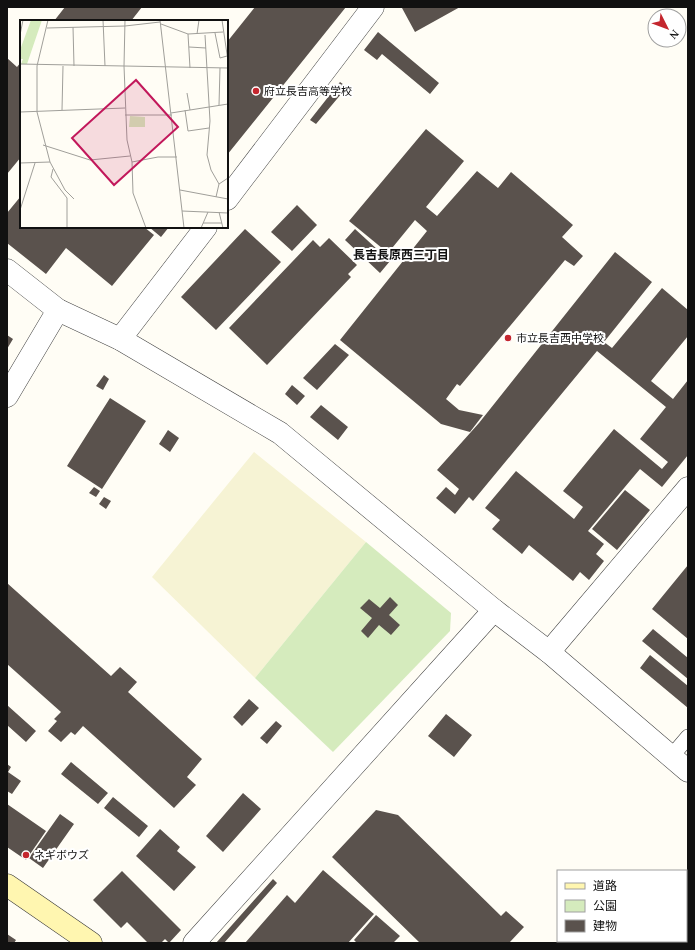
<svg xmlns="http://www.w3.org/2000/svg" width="695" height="950" font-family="'Times New Roman','Noto Sans JP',serif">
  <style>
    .farmland { fill: #f6f3d4 }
    .green { fill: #d5ebbd }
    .building { fill: #5a524d }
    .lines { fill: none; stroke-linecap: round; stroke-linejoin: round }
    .service-casing { stroke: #444; stroke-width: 16 }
    .minor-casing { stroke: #444; stroke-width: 23 }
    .tertiary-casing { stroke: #444; stroke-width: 23 }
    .secondary-casing { stroke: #333; stroke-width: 23 }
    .service { stroke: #fff; stroke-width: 15 }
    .minor { stroke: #fff; stroke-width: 22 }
    .tertiary { stroke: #fff; stroke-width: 22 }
    .secondary { stroke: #fff6b0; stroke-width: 22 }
    .poi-dot { fill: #c4262e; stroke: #fff; stroke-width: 1.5 }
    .labels { text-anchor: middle; stroke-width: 4; stroke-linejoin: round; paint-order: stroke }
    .poi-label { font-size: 11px; fill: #111; stroke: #fff; text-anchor: start }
    .neighbourhood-label { font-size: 12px; font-weight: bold; fill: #111; stroke: #fff }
    .inset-road { fill: none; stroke: #a09f9a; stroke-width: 1 }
    .view { fill: #c2185b; fill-opacity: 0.15; stroke: #c2185b; stroke-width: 2 }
    .inset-edge { fill: none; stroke: #111; stroke-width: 2 }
  </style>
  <rect width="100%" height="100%" fill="#fffdf5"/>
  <path class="farmland" d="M254,452l112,90 -111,136 -103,-101z"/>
  <path class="green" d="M366,542l85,71 -1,18 -117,121 -78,-74z"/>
  <path class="building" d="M65,7h77l-11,14h-77z
    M255,7h91l-119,148v-113z
    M404,7h56l-45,25 -13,-24z
    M378,32l61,51 -9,11 -48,-40 -5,6 -13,-10z
    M7,58l10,9 4,-5v95l-14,17z
    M340,82l7,5 -31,37 -6,-4z
    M426,129l38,32 -38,46 11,9 40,-45 21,17 13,-16 62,53 -11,12 21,19 -9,10 -9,-6 -105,126 -3,-2 -11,15 13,11 24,5 -13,17 -29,-8 -101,-84 87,-109 -12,-11 -27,33 -39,-32z
    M21,196v31h123l10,8 -42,51 -46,-38 -20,26 -39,-31v-30z
    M297,205l20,20 -25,26 -21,-19z
    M149,227h20l-8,10z
    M245,229l36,33 -65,68 -35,-33z
    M355,229l35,32 -10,12 -35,-33z
    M329,238l28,27 -9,9 3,3 -84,88 -38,-37 84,-88 7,7z
    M615,252l37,30 -48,60 8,6 50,-60 26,22v26l-37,45 22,18 15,-19v75l-26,32 -22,-18 -52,62 16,13 -8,10 8,7 -15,19 -9,-8 -7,9 -44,-36 -7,9 -30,-25 8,-9 -15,-12 31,-37 58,48 9,-12 -20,-16 51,-62 48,40 6,-7 -28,-23 26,-32 -69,-56 -124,150 -4,-4 -14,17 -19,-16 10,-11 9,8 4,-6 -22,-19 42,-47z
    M7,335l6,4 -6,10z
    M335,344l14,11 -32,35 -14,-12z
    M104,375l5,4 -6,11 -7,-4z
    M292,385l13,11 -8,9 -12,-11z
    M110,398l36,23 -44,68 -35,-23z
    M321,405l27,22 -10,13 -28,-23z
    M168,430l11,8 -9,14 -11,-8z
    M94,487l6,4 -4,6 -7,-4z
    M625,490l25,20 -33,40 -25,-21z
    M104,497l7,4 -5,8 -7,-5z
    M688,565v74l-36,-30z
    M7,583l104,93 9,-9 17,15 -9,10 74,67 -15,18 9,8 -22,23 -91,-82 -8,9 -4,-3 -10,10 -13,-11 9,-10 -3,-2 7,-7 -54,-48z
    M390,597l8,8 -9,10 11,10 -9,10 -12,-10 -11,13 -7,-7 11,-13 -12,-10 9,-9 11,9z
    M653,629l35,29v21l-46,-38z
    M650,655l38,31v22l-48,-40z
    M249,699l10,9 -17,18 -9,-9z
    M7,705l29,26 -10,11 -19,-17z
    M446,714l26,21 -18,22 -26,-21z
    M276,721l6,5 -15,18 -7,-6z
    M71,762l37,31 -10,11 -37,-30z
    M7,764l4,3 -3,5 13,9 -9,13 -5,-3z
    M243,793l18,16 -38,43 -17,-16z
    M113,797l35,29 -9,11 -35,-29z
    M7,804l39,27 -20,29 -19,-13z
    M376,810l22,5 103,101 5,-5 18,16 -15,16h-89l-88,-86z
    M60,814l14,10 -31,44 -14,-10z
    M160,829l20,18 -3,4 19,16 -22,24 -38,-35z
    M323,870l51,44 -26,29h-103l42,-48 8,8z
    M122,871l59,59 -12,13 -4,-4 -4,4h-13l-21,-21 -6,6 -28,-28z
    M273,879l4,4 -53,60h-8z
    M376,915l24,21 -7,7h-36l-3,-3z
    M7,934l9,6 -2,3h-7z"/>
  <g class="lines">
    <g class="service-casing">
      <path id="service" d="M671,757l17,-20"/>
    </g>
    <g class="minor-casing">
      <path id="minor" d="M227,199l146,-192
        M120,339l86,-112
        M7,396l51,-86
        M549,652l139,-164
        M194,943l300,-333"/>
    </g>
    <g class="tertiary-casing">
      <path id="tertiary" d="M7,270l51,40 62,29 160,94 214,177 55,42 139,119"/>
    </g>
    <g class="secondary-casing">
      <path id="secondary" d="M7,885l84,58"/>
    </g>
    <use href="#service" class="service"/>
    <use href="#minor" class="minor"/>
    <use href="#tertiary" class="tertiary"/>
    <use href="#secondary" class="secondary"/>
  </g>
  <g class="poi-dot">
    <circle cx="256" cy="91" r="4"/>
    <circle cx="508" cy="338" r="4"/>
    <circle cx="26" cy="855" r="4"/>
  </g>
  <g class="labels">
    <g class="poi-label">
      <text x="264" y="95">府立長吉高等学校</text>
      <text x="516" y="342">市立長吉西中学校</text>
      <text x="34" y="859">ネギボウズ</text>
    </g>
    <g class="neighbourhood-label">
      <text x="401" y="259">長吉長原西三丁目</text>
    </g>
  </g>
  <g transform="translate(20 20)">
    <rect width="208" height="208" fill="#fffdf5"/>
    <path d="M11,0h11l-15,44h-6l2,-5h-3v-9zM110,96l15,1v10h-16z" fill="#d5ebbd"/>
    <path class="inset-road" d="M28,0l-11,46v46l13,50 15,28 9,9M83,0l2,46M105,0l-1,46 3,74 5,22 1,31 13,35M140,0l24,208M202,0l6,41M141,4l27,10 35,-2M53,7l1,39M27,8l78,-2 35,-4M195,13l5,25 7,-2M168,14l2,34M177,14l2,-14M0,15l3,-15M185,15l5,86 -3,34 4,15 8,14M169,27l17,1M0,44l208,4M167,73l3,17M199,85l1,-37M42,90l1,-44M165,90l3,21 21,-3M0,92l105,-4M151,93l57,-9M105,95h47M23,125l47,15 40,-4M112,142l26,-5h19M0,143l30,-1M33,149l-2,8 16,21v30M160,170l48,9M196,177l3,-13 9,-6M0,190l15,-47M162,191l46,2M199,192l4,16M183,203h19M181,208l7,-16"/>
    <path class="view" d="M116,60l42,47 -64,58 -42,-47z"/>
    <rect width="208" height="208" class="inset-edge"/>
  </g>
  <rect width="695" height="950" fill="none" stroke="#111111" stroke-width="16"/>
  <rect x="557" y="870" width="130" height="72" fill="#ffffff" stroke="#a0a0a0"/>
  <rect x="565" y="883" width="20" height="6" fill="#fff6b0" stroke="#a0a0a0"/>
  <text x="593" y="890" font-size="12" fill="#111111">道路</text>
  <rect x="565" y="900" width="20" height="12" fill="#d5ebbd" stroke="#a0a0a0"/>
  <text x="593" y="910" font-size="12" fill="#111111">公園</text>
  <rect x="565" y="920" width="20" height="12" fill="#5a524d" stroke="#a0a0a0"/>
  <text x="593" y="930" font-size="12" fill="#111111">建物</text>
  <g transform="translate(667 28) rotate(132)"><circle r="19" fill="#ffffff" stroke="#a0a0a0"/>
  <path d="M0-3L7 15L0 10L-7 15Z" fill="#c4262e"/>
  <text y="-6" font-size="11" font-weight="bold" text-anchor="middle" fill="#111111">N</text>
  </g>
</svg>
